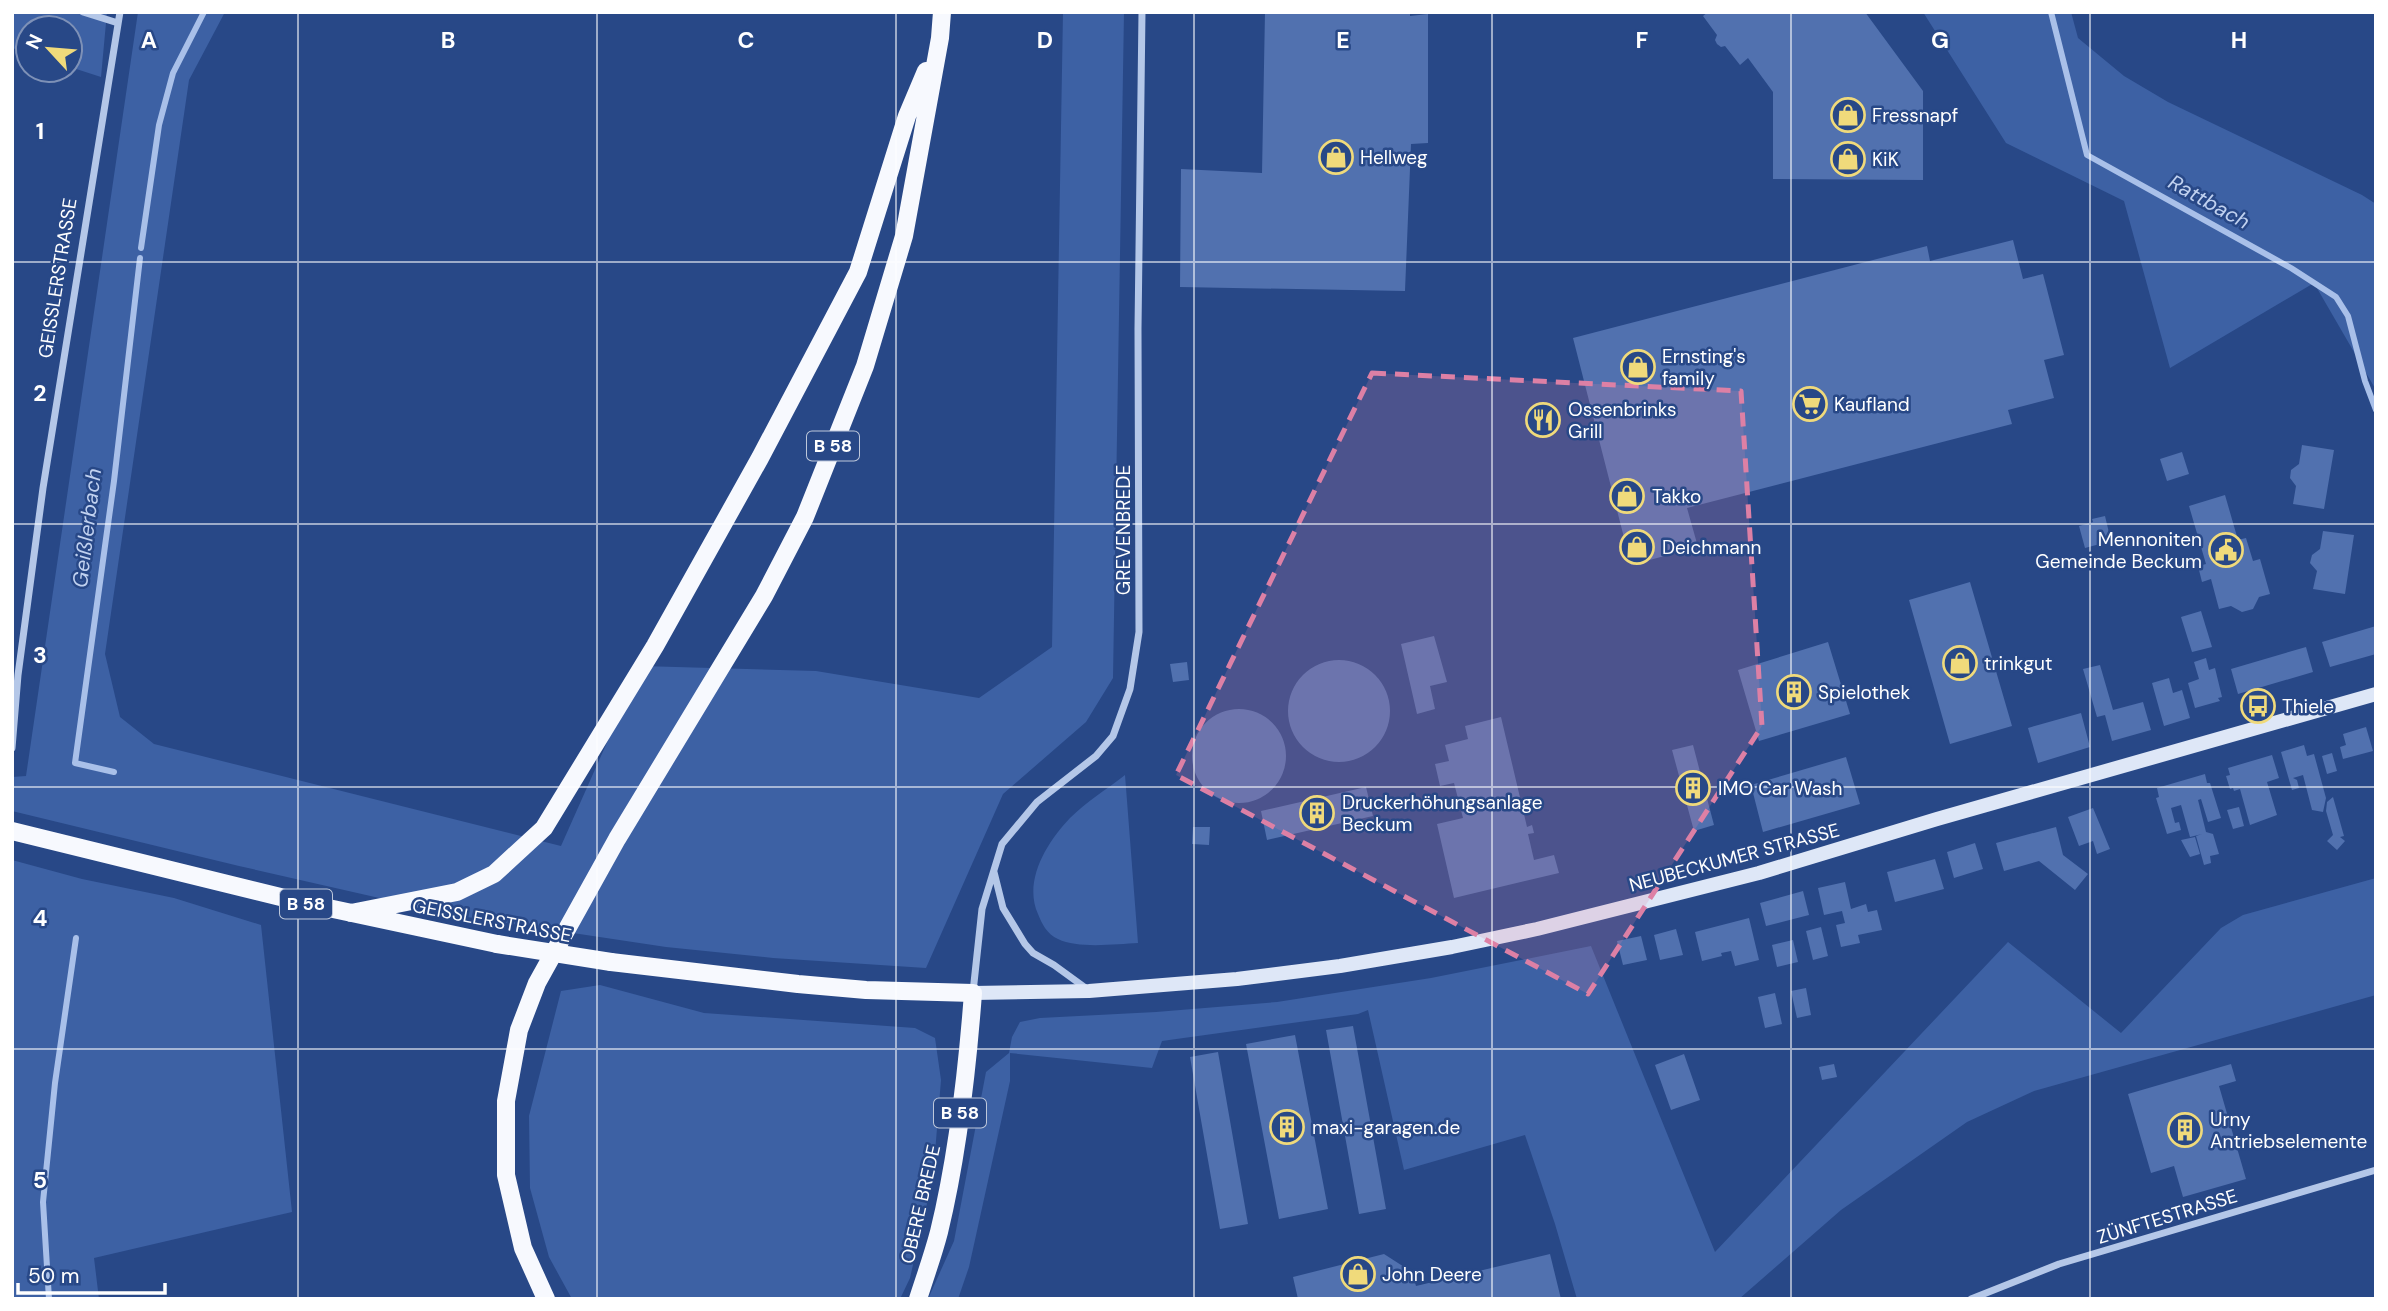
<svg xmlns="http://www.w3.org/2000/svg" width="2388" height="1311" font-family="'DM Sans',sans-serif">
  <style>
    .green { fill: #3d61a4 }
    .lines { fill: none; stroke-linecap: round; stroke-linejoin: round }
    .stream { stroke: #a9c0e9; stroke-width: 6 }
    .building { fill: #5171af }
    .minor { stroke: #b4c7e8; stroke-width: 7 }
    .secondary { stroke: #dee7f7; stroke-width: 14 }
    .primary { stroke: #f7f9fe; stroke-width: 18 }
    .primary-bridge { stroke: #f7f9fe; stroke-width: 18 }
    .marked { fill: #dd80a5; fill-opacity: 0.2; stroke: #dd80a5; stroke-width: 5; stroke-dasharray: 14 9; stroke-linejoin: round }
    .grid { fill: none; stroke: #fff; stroke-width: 2; stroke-opacity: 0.55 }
    .labels { text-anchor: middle; stroke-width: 5; stroke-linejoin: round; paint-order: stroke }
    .shield { fill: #284887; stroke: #bec8db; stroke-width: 2 }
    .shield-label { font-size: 18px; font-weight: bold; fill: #fff }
    .poi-label { font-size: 19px; fill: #fff; stroke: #284887; text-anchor: start }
    .street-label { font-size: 19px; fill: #fff; stroke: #284887 }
    .water-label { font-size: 21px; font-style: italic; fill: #c0d1f0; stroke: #284887 }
    .grid-label { font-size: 23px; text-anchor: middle; font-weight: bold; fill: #fff; stroke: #284887; stroke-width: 5; stroke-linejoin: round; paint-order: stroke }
  </style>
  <rect width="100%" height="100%" fill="#284887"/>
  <path class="green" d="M12,12h95l-6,65 -31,-10v-39h-42v25l-16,-5z
    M138,12h87l-36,68 -84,574 15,63 34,27 407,102 80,-180 175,5 163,27 73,-51 11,-635h61l-11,666 -27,44 -83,72 -77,174 -153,-10 -107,-11 -212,-32 -215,-49 -227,-55v-34l14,-1z
    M1923,12h148l7,26 46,38 44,26 194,93 14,9v186l-62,-107 -144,85 -46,-167 -118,-58z
    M1125,775l13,168c-22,1 -60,6 -80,-4 -11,-5 -16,-15 -20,-25 -15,-33 9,-72 32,-96 16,-16 37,-29 55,-43z
    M12,860l70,19 92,19 87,27 31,287 -198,46 5,41h-87z
    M2376,878v117l-342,96 -67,31 -126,88 -102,89h-162l-22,-75 -30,-89 -121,35 -36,-160 -10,4 -196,27 -10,27 -142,-15v28l-41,186 -11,32h-30l26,-58 32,-169 23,-19 3,-16 8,-15 20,-4 116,-6 121,-10 154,-24 160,-32 124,306 293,-310 113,91 100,-105 22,-13z
    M600,985l104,28 211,15 20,10 6,42 -8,97 -23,101 -10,21h-328l-23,-42 -19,-69 -1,-72 32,-125z"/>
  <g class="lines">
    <path class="stream" d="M2051,12l36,143 204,113 45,29 12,19 17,65 11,29
      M141,248l18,-123 14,-52 31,-61
      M114,772l-39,-9 39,-282 26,-223
      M49,1299l-6,-97 12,-119 21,-145"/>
  </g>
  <path class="building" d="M1265,12h145v4l18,-2v129l-17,1 -6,147 -225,-4 1,-118 81,4z
    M1708,12h157l58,79v89l-150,-1v-87l-25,-34 -8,7 -15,-19 -4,1 -4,-3 -2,-4 2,-5 -14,-19z
    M2013,240l10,39 20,-5 21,81 -20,5 10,38 -46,12 4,14 -325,84 11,39 -67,18 -58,-227 354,-92 3,15z
    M1548,408l6,19 -15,4 -6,-18z
    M2302,445l32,5 -10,59 -31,-5 3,-18 -6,-8 1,-8 8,-6z
    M2182,452l7,22 -22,7 -7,-22z
    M2225,495l13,45 8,-2 7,23 7,-2 10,35 -11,3 -6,12 -11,3 -11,-6 -12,3 -8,-30 -9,3 -4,-16 8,-2 -17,-58z
    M2105,516l6,25 -26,7 -6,-22 14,-4 -1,-3z
    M2323,531l31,4 -9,59 -32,-5 4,-18 -7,-8 2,-8 8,-6z
    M1970,582l42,144 -62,18 -41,-144z
    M2201,611l11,36 -20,5 -11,-35z
    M2376,626v28l-46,13 -8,-25z
    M1434,636l13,46 -17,4 5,23 -18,5 -16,-70z
    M1828,642l22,72 -91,27 -21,-71z
    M2306,647l7,25 -75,22 -7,-25z
    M2206,658l3,12 6,-2 7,29 -4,1 2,3 -25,7 -7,-25 11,-4 -5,-17z
    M1288 711a51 51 0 1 1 102 0a51 51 0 1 1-102 0Z
    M1187,662l2,18 -16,2 -3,-18z
    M2100,665l13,45 30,-8 8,28 -39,11 -7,-26 -8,2 -14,-48z
    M2169,678l4,15 9,-3 8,28 -26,8 -12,-43z
    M1192 756a47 47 0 1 1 94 0a47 47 0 1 1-94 0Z
    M2081,713l9,34 -52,16 -10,-35z
    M1501,717l26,110 5,-2 2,8 -6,1 6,26 20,-5 5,18 -105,25 -17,-74 26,-6 -9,-35 -14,3 -5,-22 14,-3 -4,-16 23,-6 -3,-13z
    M2366,727l7,24 -30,8 -3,-12 6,-2 -3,-11z
    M1693,745l21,80 -20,6 -22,-81z
    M2304,745l3,11 7,-2 12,44 -3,14 -11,-2 -9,-35 -10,3 4,2 2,8 -7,2 -11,-38z
    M2332,753l5,18 -10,3 -5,-18z
    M2272,755l7,23 -12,4 10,33 -27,10 -10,-36 -6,2 -1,-3 -3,1 -4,-13 4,-1 -2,-7z
    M1846,757l14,47 -97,28 -12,-47z
    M2205,774l2,9h3l11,35 -13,4 -7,-23 -3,1 8,32 7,2 6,20 -9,2 1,7 -7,2 -8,-29 6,-2 -12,3 -9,-32 -10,3 4,15 4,-1 2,8 -14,4 -11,-36 3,-1 -2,-9z
    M1366,787l7,29 -106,24 -6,-29z
    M2333,797l11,39 -4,1 5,4 -8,9 -10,-9 6,-6 -7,-24 1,-9z
    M2239,807l5,19 -11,3 -6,-19z
    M2093,808l17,41 -13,5 -4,-13 -14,5 -11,-29z
    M1193,827h17l-1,18 -17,-1z
    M2056,827l7,28 25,19 -13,16 -36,-29 -35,10 -8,-28z
    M2195,837l5,17 -10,3 -9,-17z
    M1975,843l8,26 -29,9 -7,-26z
    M1935,859l9,30 -49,13 -8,-30z
    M1845,882l6,27 15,-5 2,8 9,-2 5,20 -24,5 2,8 -19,4 -5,-22 9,-2 -3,-12 -18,4 -6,-27z
    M1803,891l6,24 -43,11 -6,-23z
    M1749,918l10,42 -24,6 -4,-15 -10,2 1,3 -20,5 -7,-29z
    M1821,927l7,29 -15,4 -7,-29z
    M1676,929l7,26 -23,5 -6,-25z
    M1641,936l6,24 -24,5 -6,-24z
    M1793,940l5,22 -21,5 -5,-22z
    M1806,988l5,27 -14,3 -6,-27z
    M1775,993l7,31 -17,4 -7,-31z
    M1353,1026l33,183 -27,5 -33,-184z
    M1295,1035l33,174 -49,10 -33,-175z
    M1218,1052l30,172 -28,5 -30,-172z
    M1684,1054l16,46 -29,10 -16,-45z
    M1834,1064l3,13 -15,3 -3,-13z
    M2231,1064l5,17 -17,5 27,93 -63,18 -9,-31 -23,7 -23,-79z
    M1384,1254l28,18 4,14 134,-32 11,45h-263l-5,-22z"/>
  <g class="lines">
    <path class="minor" d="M83,12l35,11
      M12,748l6,-73 25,-187 77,-476
      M994,872l9,36 22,36 8,9 21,12 33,24
      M973,992l9,-83 20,-65 35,-42 59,-46 17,-20 17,-47 9,-57 -1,-303 4,-317
      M1971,1299l88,-35 317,-94"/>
    <path class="secondary" d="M973,993l116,-2 148,-12 103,-13 112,-19 85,-18 222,-56 178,-54 439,-125"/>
    <path class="primary" d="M12,831l293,72 192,41
      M351,913l106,-21 37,-18 50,-46 111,-182 105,-188 98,-186 49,-156 19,-45
      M611,962l187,22 68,6 107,3c-6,80 -15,161 -34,239 -6,23 -14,45 -21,67
      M546,1299l-23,-51 -17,-73v-74l13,-71 18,-47 80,-144 147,-243 41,-79 60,-151 39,-130 36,-198 2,-26"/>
    <path class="primary-bridge" d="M497,944l114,18"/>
  </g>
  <path class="marked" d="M1372,373l369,18 21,335 -174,268 -412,-219z"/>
  <path class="grid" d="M298,12v1287M597,12v1287M896,12v1287M1194,12v1287M1492,12v1287M1791,12v1287M2090,12v1287M12,262h2364M12,524h2364M12,787h2364M12,1049h2364"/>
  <defs>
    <g id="shop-ring" transform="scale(1.75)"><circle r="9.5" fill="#284887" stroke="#f0da7b" stroke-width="1.5"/><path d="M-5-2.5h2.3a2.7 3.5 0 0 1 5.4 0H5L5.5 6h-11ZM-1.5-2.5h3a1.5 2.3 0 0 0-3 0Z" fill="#f0da7b"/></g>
    <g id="supermarket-ring" transform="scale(1.75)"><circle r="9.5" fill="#284887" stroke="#f0da7b" stroke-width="1.5"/><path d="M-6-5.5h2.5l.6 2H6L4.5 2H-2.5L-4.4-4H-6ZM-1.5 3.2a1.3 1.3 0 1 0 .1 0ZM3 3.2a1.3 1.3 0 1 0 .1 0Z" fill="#f0da7b"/></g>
    <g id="restaurant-ring" transform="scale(1.75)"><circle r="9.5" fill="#284887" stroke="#f0da7b" stroke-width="1.5"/><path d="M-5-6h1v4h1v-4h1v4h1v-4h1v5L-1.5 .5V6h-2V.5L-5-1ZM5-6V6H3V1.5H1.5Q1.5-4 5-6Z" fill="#f0da7b"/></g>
    <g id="civic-ring" transform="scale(1.75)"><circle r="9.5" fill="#284887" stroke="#f0da7b" stroke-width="1.5"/><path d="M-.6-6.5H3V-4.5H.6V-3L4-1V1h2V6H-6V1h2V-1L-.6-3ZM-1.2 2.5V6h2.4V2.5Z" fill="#f0da7b"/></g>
    <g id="building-ring" transform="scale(1.75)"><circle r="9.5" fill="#284887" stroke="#f0da7b" stroke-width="1.5"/><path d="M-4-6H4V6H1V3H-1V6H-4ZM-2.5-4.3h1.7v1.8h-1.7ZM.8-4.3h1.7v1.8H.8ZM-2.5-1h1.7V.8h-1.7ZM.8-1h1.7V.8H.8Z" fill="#f0da7b"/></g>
    <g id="bus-ring" transform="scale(1.75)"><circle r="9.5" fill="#284887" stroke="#f0da7b" stroke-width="1.5"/><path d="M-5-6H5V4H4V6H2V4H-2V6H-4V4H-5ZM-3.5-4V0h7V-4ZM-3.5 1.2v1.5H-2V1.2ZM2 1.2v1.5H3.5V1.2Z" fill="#f0da7b"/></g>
  </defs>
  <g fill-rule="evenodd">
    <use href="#shop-ring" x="1848" y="115"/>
    <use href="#shop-ring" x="1336" y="157"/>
    <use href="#shop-ring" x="1848" y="159"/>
    <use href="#shop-ring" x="1638" y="367"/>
    <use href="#supermarket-ring" x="1810" y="404"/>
    <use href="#restaurant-ring" x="1543" y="420"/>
    <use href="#shop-ring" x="1627" y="496"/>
    <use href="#shop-ring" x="1637" y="547"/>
    <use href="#civic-ring" x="2226" y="550"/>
    <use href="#shop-ring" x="1960" y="663"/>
    <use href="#building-ring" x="1794" y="692"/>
    <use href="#bus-ring" x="2258" y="706"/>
    <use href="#building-ring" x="1693" y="788"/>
    <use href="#building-ring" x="1317" y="813"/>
    <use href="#building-ring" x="1287" y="1127"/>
    <use href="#building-ring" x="2185" y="1130"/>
    <use href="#shop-ring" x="1358" y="1274"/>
  </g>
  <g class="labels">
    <g class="shield">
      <rect x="807" y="431.5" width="52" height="29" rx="5"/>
      <rect x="280" y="889.5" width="52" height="29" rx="5"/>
      <rect x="934" y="1098.5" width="52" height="29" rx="5"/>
    </g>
    <g class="shield-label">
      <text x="833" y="452">B 58</text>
      <text x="306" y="910">B 58</text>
      <text x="960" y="1119">B 58</text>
    </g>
    <g class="poi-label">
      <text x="1872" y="122">Fressnapf</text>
      <text x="1360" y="164">Hellweg</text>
      <text x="1872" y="166">KiK</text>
      <text x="1662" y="363">Ernsting's<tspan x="1662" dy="22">family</tspan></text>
      <text x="1834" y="411">Kaufland</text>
      <text x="1568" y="416">Ossenbrinks<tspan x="1568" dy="22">Grill</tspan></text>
      <text x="1652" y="503">Takko</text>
      <text x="2202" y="546" text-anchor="end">Mennoniten<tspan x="2202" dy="22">Gemeinde Beckum</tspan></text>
      <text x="1662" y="554">Deichmann</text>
      <text x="1984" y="670">trinkgut</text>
      <text x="1818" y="699">Spielothek</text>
      <text x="2282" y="713">Thiele</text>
      <text x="1718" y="795">IMO Car Wash</text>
      <text x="1342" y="809">Druckerhöhungsanlage<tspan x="1342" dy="22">Beckum</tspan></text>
      <text x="2210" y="1126">Urny<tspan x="2210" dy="22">Antriebselemente</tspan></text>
      <text x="1312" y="1134">maxi-garagen.de</text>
      <text x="1382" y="1281">John Deere</text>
    </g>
    <g class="street-label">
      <text transform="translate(57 278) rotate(-81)" y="7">GEISSLERSTRASSE</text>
      <text transform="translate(1123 530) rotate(-90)" y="7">GREVENBREDE</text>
      <text transform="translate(1734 857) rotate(-15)" y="7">NEUBECKUMER STRASSE</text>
      <text transform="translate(492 920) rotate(11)" y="7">GEISSLERSTRASSE</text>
      <text transform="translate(920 1204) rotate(-77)" y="7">OBERE BREDE</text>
      <text transform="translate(2167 1216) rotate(-17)" y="7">ZÜNFTESTRASSE</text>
    </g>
    <g class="water-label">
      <text transform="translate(2209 202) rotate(29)" y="7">Rattbach</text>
      <text transform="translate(87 528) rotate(-83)" y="7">Geißlerbach</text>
    </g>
  </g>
  <g class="grid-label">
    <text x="149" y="48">A</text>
    <text x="448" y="48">B</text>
    <text x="746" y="48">C</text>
    <text x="1045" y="48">D</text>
    <text x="1343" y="48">E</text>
    <text x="1642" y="48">F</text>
    <text x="1940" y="48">G</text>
    <text x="2239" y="48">H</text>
    <text x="40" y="139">1</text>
    <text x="40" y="401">2</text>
    <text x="40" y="663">3</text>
    <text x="40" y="926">4</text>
    <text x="40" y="1188">5</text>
  </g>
  <rect width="2388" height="1311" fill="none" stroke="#ffffff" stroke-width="28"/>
  <g transform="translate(49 49) rotate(296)"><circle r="33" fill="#284887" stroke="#7e91b7" stroke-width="2"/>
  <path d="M0-5L12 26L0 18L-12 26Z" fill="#f0da7b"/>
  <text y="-10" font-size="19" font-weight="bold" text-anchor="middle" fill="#ffffff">N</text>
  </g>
  <path d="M18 1283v10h147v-10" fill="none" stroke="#ffffff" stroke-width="3.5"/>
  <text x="28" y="1283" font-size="21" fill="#ffffff" stroke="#284887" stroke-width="5" paint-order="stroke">50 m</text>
</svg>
